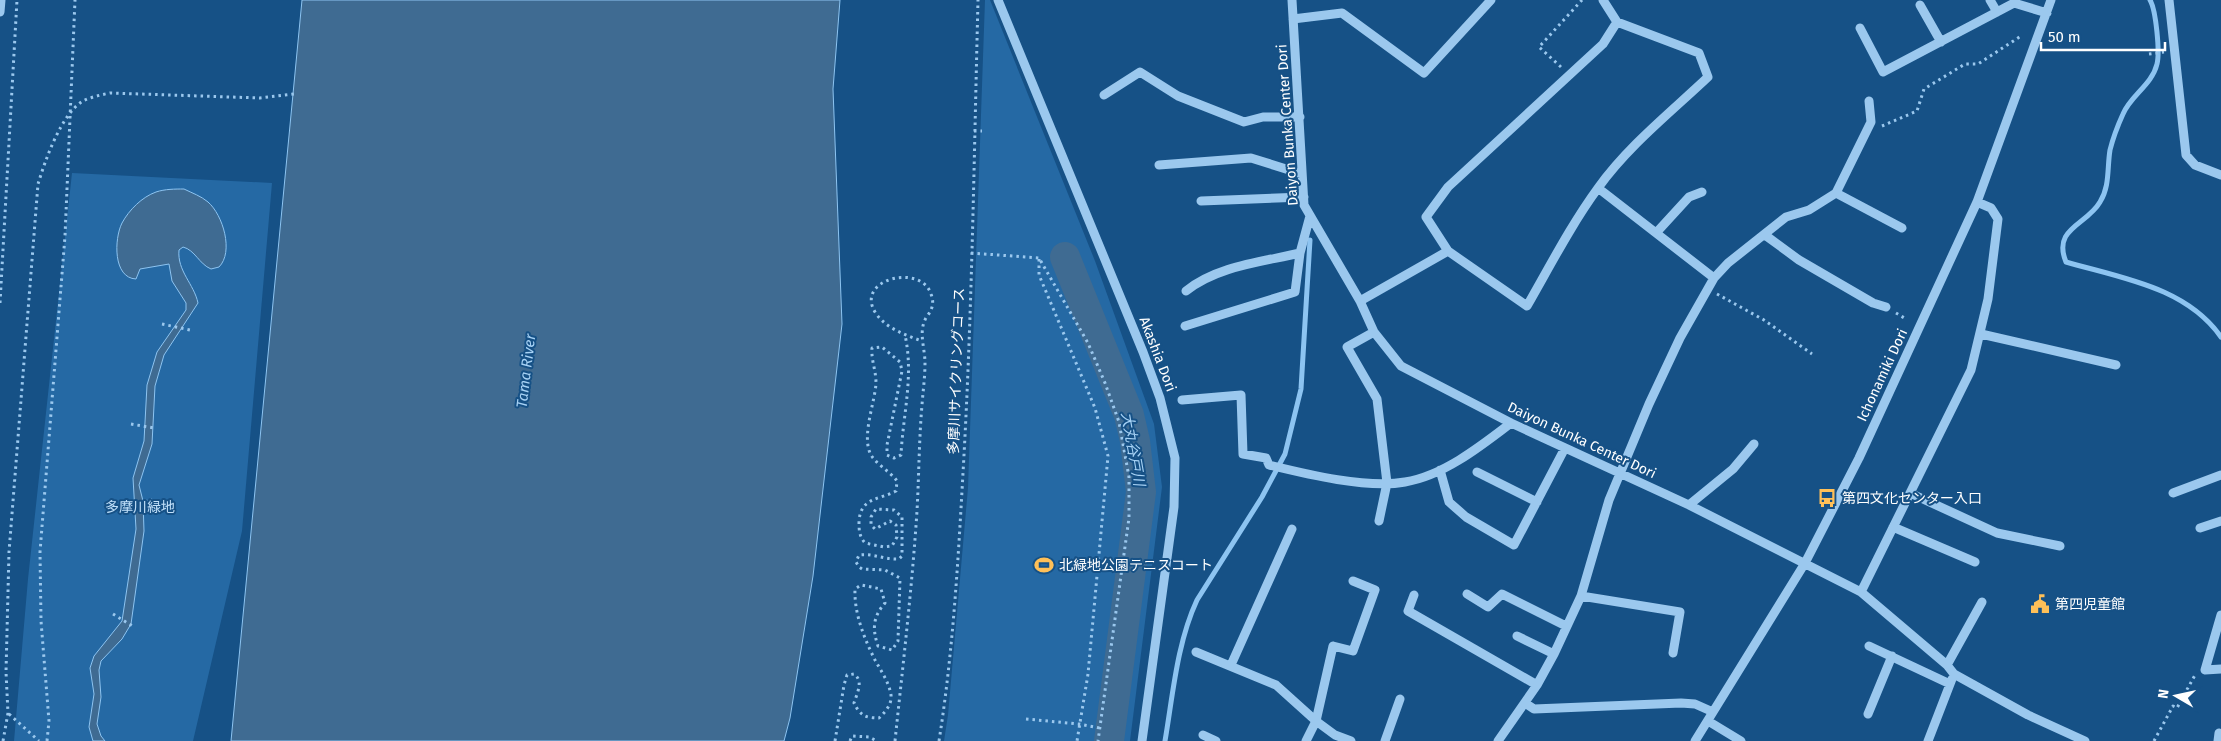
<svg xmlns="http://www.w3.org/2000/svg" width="2221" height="741" font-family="'Fira Sans','Noto Sans JP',sans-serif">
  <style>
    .green { fill: #2569a4 }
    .water { fill: #3f6b92; stroke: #8dc4f1 }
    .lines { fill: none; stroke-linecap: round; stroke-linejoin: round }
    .stream { stroke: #8dc4f1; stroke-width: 5 }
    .river { stroke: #3f6b92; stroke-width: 30 }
    .path { stroke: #9bc8ee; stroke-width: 3; stroke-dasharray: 2.5 4; stroke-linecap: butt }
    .minor { stroke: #9bc8ee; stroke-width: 9 }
    .labels { text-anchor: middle; stroke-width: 4; stroke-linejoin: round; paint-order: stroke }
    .street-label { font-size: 14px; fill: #fff; stroke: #165186 }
    .poi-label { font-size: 14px; fill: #fff; stroke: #165186; text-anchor: start }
    .park-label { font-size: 14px; fill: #c1e0fa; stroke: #165186 }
    .water-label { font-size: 15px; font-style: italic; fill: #a7d2f5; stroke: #165186 }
  </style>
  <rect width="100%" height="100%" fill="#165186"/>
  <path class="green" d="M985,0h5l105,261 59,163 8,63 -32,254h-186l4,-26 20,-227z
    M72,173l200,10 -30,348 -49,210h-179l14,-162z"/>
  <path class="water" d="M302,0h538l-7,89 9,235 -29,252 -23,142 -6,23h-553z
    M184,189c8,4 17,7 24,13 15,13 26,50 11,65l-8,2c-12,-5 -16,-19 -28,-22l-4,3c-2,21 15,34 19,53l-34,52 -9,31 -3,58 -13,41 4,16 1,30 -13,93 -9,15 -21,22 -2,9 2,27 -4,27 4,12 4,5h-12l-4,-14 5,-33 -4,-26 4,-12 28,-35 14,-92 -3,-51 11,-37 3,-56 10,-33 29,-42v-7l-14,-22 -3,-17 -29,5 -4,10c-23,-1 -22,-40 -14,-56 7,-13 20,-26 34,-31 9,-3 19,-3 28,-3z"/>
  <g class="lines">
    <path class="stream" d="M2150,0c6,10 10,52 7,64 -5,21 -26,31 -34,50 -5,11 -10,24 -13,36 -3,18 0,36 -10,52 -13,23 -48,26 -34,60 55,16 120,25 155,75
      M1165,741c8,-47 12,-98 32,-141l65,-103 23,-43 16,-65 9,-149"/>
    <path class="river" d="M1065,257l64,158 6,26 6,51 -32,249"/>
    <path class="path" d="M2149,54l15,-2
      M1561,67l-22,-20 43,-47
      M1882,126l35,-15 7,-22 41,-25h13l43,-28
      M974,131h8
      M971,253l68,5 49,85 17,40 14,39 10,55v41l-31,223
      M1039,259v16l56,133 13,48 -20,218 -11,67
      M1717,294l47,26 48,34
      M0,303l17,-303
      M1896,313l10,6
      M162,324l28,6
      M131,424l23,4
      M126,506l26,-6
      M113,614l21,13
      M9,714l30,27
      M1026,719l53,5 21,4
      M3,741l5,-28 -2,-41 3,-120 29,-368c7,-23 23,-70 45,-83 8,-4 17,-6 27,-8l150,5 34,-4
      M47,741l2,-20 -8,-100 -1,-69 25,-316 10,-236
      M835,741l9,-56 3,-10 7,-1c10,7 3,19 0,29 6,12 11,15 25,15 6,-6 13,-13 12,-23 -2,-13 -10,-24 -16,-35 -11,-22 -21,-47 -20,-71l6,-4 20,4 4,14c-12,14 -13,25 -7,43l14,4 6,-9 2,-63 -15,-8 -23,-1 -3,-2 -3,-5 3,-7c14,-2 26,5 40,4l3,-3v-39l-8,-7 -18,-1 -5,8v8l4,4 15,-8 6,4 1,12 -5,9 -8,1 -19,-4c-6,-7 -6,-13 -6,-22 2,-24 20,-21 37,-30l1,-10c-7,-10 -22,-17 -27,-28 -8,-19 5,-51 6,-70 0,-13 -5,-23 -4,-35l10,-1 18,15 2,9 -15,74v10l7,3 7,-3c2,-41 13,-79 4,-120
      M850,741l2,-5 17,1 8,4
      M895,741c8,-77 17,-153 22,-230 2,-36 2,-71 5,-106 1,-14 3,-28 3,-42 0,-16 -8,-34 3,-48 5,-7 6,-13 3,-21 -10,-31 -76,-15 -56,18 10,16 30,23 47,29
      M939,741c14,-89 19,-178 24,-268 9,-157 11,-315 15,-473
      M2154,741l19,-35 4,2 18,-33"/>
    <path class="minor" d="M998,0l145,352 17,46 15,60 -1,49 -32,234
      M1292,0l12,205 56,96 14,31 27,34 110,57 178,82 172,87 86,73 7,9 74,41 57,26
      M1603,0l14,22
      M1990,0l7,12
      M2169,0l17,155 9,10 26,10
      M1920,5l21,37
      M0,12l1,-12
      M1293,19l49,-6 82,60 67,-73
      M1617,22l82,31 9,24c-37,35 -80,69 -110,111 -27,37 -48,78 -71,118l-79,-55 -22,-34 22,-30 155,-143z
      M1860,28l23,44 131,-69 33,10
      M1104,95l36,-23 38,24 66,26 19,-5h37
      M1159,165l92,-7 51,16
      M1598,188l116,90
      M1836,193l66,35
      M1201,201l103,-4
      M1656,233l33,-36 13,-5
      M1765,235l34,25 74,43 13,4
      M1186,291c31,-25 76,-29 114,-38
      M1360,301l88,-50
      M1185,326l110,-34 5,-39 10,-37
      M1374,332l-27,15 30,52 10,84 -8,38
      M1981,334l135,31
      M1182,400l59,-5 2,59 23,4 3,7c37,9 98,24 136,17 38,-6 76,-36 106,-59
      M1440,470l9,32 17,15 48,28 51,-97
      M1477,472l60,30
      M1910,493l87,40 63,13
      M2173,493l48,-18
      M1689,505l44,-36 21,-25
      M1893,527l82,35
      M2200,528l21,-7
      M1861,592l110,-222 17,-71 10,-80 -7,-11 -14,-6
      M1467,594l21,13 14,-13 64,32
      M1414,595l-6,16 129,74
      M1581,596l99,16 -7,41
      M2221,615l-16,55 16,-1
      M1517,636l37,18
      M1869,646l81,38
      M1196,652l80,33 40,36 19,14 16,6
      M1231,665l61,-136
      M1947,665l35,-63
      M1525,703l9,6 147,-6 14,1 18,8
      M1868,714l24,-58
      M1708,721l33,20
      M1203,735l13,6
      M1306,741l10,-20 17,-75 20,5 22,-61 -22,-9
      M1385,741l15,-42
      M1498,741l39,-56 17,-31 27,-58 28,-96 40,-96 31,-66 34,-60 14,-15 58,-46 23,-7 27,-17 35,-71 -2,-21
      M1695,741l110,-178 54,-105 118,-256 74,-202
      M1928,741l24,-62
      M2218,741l1,-8"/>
  </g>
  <defs>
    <g id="bus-bare" transform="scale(1.5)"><path d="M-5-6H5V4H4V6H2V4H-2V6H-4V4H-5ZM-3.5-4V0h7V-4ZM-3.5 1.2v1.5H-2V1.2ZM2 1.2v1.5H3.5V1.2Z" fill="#ffc058" stroke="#165186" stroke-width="2.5" paint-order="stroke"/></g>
    <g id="stadium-bare" transform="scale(1.5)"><path d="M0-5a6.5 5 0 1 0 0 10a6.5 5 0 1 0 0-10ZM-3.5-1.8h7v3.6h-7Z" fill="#ffc058" stroke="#165186" stroke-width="2.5" paint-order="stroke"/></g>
    <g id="civic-bare" transform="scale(1.5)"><path d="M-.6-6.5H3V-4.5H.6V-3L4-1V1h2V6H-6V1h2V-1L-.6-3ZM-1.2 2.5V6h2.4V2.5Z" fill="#ffc058" stroke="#165186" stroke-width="2.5" paint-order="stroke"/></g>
  </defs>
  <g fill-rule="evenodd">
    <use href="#bus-bare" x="1827" y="498"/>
    <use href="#stadium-bare" x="1044" y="565"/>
    <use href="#civic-bare" x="2040" y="604"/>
  </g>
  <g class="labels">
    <g class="street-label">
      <text transform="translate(1287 125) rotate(-94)" y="5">Daiyon Bunka Center Dori</text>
      <text transform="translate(1158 354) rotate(69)" y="5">Akashia Dori</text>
      <text transform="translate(956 371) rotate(-88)" y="5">多摩川サイクリングコース</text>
      <text transform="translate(1882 375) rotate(-65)" y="5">Ichonamiki Dori</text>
      <text transform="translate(1582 440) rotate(25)" y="5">Daiyon Bunka Center Dori</text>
    </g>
    <g class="poi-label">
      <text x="1842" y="503">第四文化センター入口</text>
      <text x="1059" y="570">北緑地公園テニスコート</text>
      <text x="2055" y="609">第四児童館</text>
    </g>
    <g class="park-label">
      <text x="140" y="512">多摩川緑地</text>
    </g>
    <g class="water-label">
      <text transform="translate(526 371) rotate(-83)" y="5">Tama River</text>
      <text transform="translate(1133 449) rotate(80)" y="5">大丸谷戸川</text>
    </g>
  </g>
  <g transform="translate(2176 696) rotate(279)" stroke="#165186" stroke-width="4" paint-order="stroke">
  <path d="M0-4L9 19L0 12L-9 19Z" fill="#ffffff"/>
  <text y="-8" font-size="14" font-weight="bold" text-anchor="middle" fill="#ffffff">N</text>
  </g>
  <path d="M2041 42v8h124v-8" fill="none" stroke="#ffffff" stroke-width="2.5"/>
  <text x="2048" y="42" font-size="15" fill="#ffffff" stroke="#165186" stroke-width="4" paint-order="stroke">50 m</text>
</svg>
